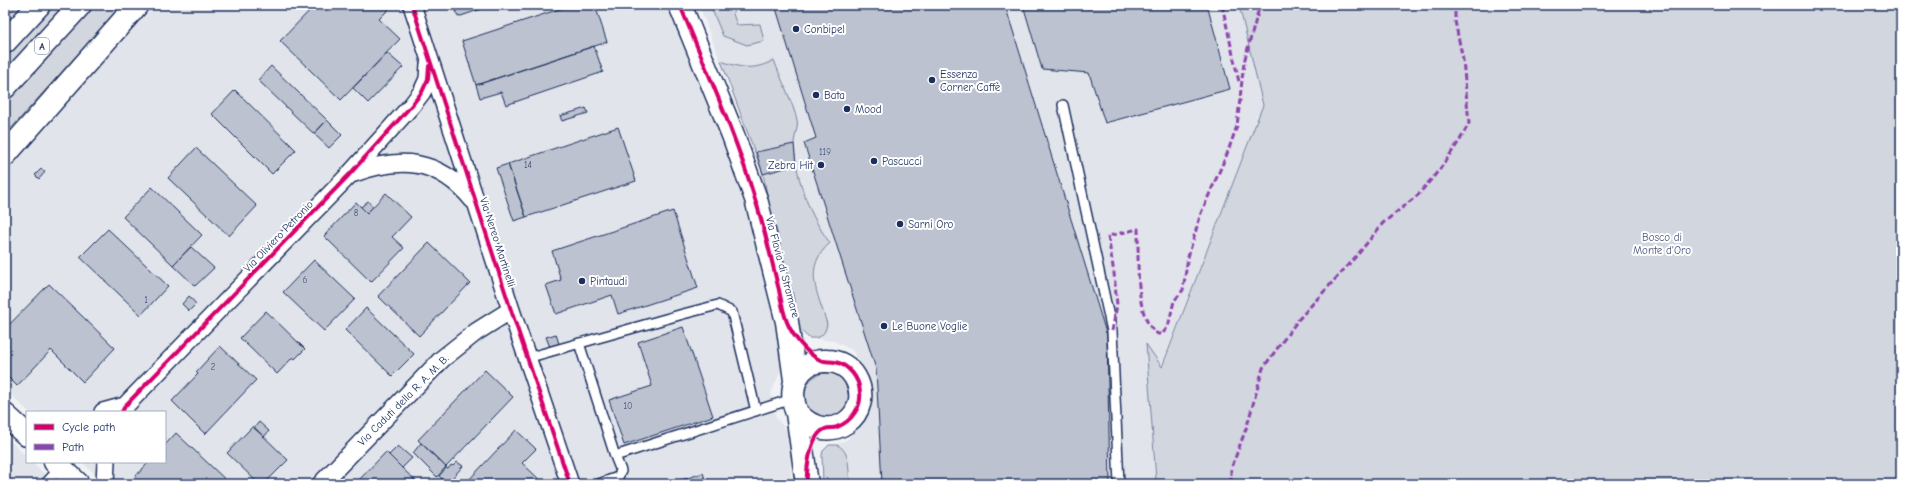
<svg xmlns="http://www.w3.org/2000/svg" width="1906" height="489" font-family="'Comic Neue',sans-serif">
  <style>
    .built { fill: #e1e4ea }
    .green { fill: #d2d6df; stroke: #76829e }
    .building { fill: #bcc2d0; stroke: #1b2f5e }
    .lines { fill: none; stroke-linecap: round; stroke-linejoin: round }
    .lane-casing { stroke: #1b2f5e; stroke-width: 12 }
    .street-casing { stroke: #1b2f5e; stroke-width: 20 }
    .primary-casing { stroke: #1b2f5e; stroke-width: 25 }
    .highway-casing { stroke: #1b2f5e; stroke-width: 25 }
    .lane { stroke: #fff; stroke-width: 9 }
    .street { stroke: #fff; stroke-width: 17 }
    .primary { stroke: #fff; stroke-width: 22 }
    .highway { stroke: #fff; stroke-width: 22 }
    .quiet { stroke: #8e44ad; stroke-width: 3; stroke-dasharray: 6 3; stroke-linecap: butt }
    .cycleway-casing { stroke: #fff; stroke-width: 6 }
    .cycleway { stroke: #d6006c; stroke-width: 4 }
    .poi-dot { fill: #1b2f5e; stroke: #fff; stroke-width: 1.5 }
    .labels { text-anchor: middle; stroke-width: 4; stroke-linejoin: round; paint-order: stroke }
    .number-label { font-size: 9px; fill: #43547a }
    .shield { fill: #fff; stroke: #5f6d8e; stroke-width: 1 }
    .shield-label { font-size: 10px; font-weight: bold; fill: #1b2f5e }
    .poi-label { font-size: 11px; fill: #1b2f5e; stroke: #fff; text-anchor: start }
    .street-label { font-size: 11px; fill: #1b2f5e; stroke: #fff }
    .park-label { font-size: 11px; fill: #49597e; stroke: #fff }
  </style>
  <rect width="100%" height="100%" fill="#f1f2f5"/>
  <filter id="ink" filterUnits="userSpaceOnUse"><feTurbulence type="fractalNoise" baseFrequency=".025" numOctaves="2"/><feDisplacementMap in="SourceGraphic" scale="8" xChannelSelector="R" yChannelSelector="G"/><feConvolveMatrix kernelMatrix="1 2 1 2 8 2 1 2 1" color-interpolation-filters="sRGB"/></filter>
  <g filter="url(#ink)">
    <path class="built" d="M155,5h514l57,133 20,63 34,144 2,23 -11,25 5,25 12,14 4,52h-687l-23,-22h83v-50h-136l-24,-23v-218z
      M699,5h540l24,100 -102,262 -15,-22 10,135 -1,4h-332v-33l6,-6h8l11,-6 18,-21 3,-17 -2,-19 -4,-15 -11,-17 -18,-9 -25,-3 -9,-8 -27,-106 -10,-50z
      M5,436l22,21v5h5l23,22h-50z"/>
    <path class="green" d="M17,5h105l-117,130v-117z
      M710,5h24l-1,9 4,11 23,-1 4,17 -17,4 -24,-9z
      M1239,5h662v479h-746l1,-4 -10,-136 16,23 101,-262z
      M774,60c6,17 19,43 23,60 2,8 -4,18 -3,27 3,34 15,68 36,96 -28,25 -12,50 -3,81 -2,11 -7,15 -18,14l-9,-8 -27,-106 -10,-50 -42,-113c20,7 33,10 53,-1z
      M804 396a23 23 0 1 1 46 0a23 23 0 1 1-46 0Z
      M829,445h8c14,6 11,26 13,39h-27l-1,-29 1,-4z"/>
    <path class="building" d="M315,5h70l4,4 -10,10 21,20 -59,61 -61,-59z
      M454,5h39l-35,12z
      M572,5h23l12,37 -131,43 -14,-44z
      M775,5h230l102,331 3,148h-228l-6,-115 -72,-226 12,-5z
      M1023,5h184l23,84 -125,34 -16,-50 -47,-4z
      M594,46l9,26 -97,33 -5,-13 -21,6 -4,-13z
      M387,53l16,14 -35,36 -15,-15z
      M271,66l56,54 -13,14 -56,-54z
      M235,90l61,60 -24,24 -60,-60z
      M586,108l2,5 -26,8 -2,-5z
      M327,120l15,15 -13,13 -15,-14z
      M618,127l18,54 -110,36 -18,-53z
      M794,144l2,21 -33,9 -7,-22z
      M196,148l61,58 -28,30 -61,-58z
      M508,164l18,53 -12,4 -18,-53z
      M41,169l4,3 -6,7 -4,-4z
      M152,187l50,48 -29,30 -50,-48z
      M386,193l25,24 -19,20 12,11 -33,34 -47,-46 32,-34 11,11z
      M368,201l5,6 -6,6 -6,-6z
      M673,211l25,77 -80,26 -6,-19 -56,19 -10,-29 15,-5 -9,-29z
      M108,229l60,57 -27,29 -61,-58z
      M429,243l41,40 -51,53 -41,-40z
      M191,247l23,21 -19,18 -22,-21z
      M314,260l41,39 -31,32 -41,-39z
      M49,284l66,64 -32,34 -32,-32 -34,36 -12,-12v-45z
      M189,296l7,8 -7,7 -7,-7z
      M366,308l48,46 -22,22 -47,-46z
      M266,311l39,38 -10,10 -2,-2 -16,17 -37,-36z
      M683,327l30,89 -89,29 -15,-45 43,-14 -14,-44z
      M556,334l3,10 -9,3 -4,-10z
      M220,346l36,34 -51,54 -33,-33 26,-27 -2,-2z
      M485,370l28,27 -67,70 -28,-27z
      M259,422l10,9 -5,6 -10,-9z
      M253,426l35,34 -24,24h-5l-32,-31z
      M516,430l20,19 -14,14 20,19 -3,2h-74z
      M176,433l54,51h-94l-4,-4 17,-18h16v-17z
      M421,443l25,24 -9,10 -24,-24z
      M398,446l14,12 -10,10 -13,-13z
      M386,452l16,16 17,16h-61l-2,-1z
      M457,462l6,4 -16,18 -8,-8 7,-8 2,1 3,-4 2,1z
      M703,473l4,11h-38z"/>
    <g class="lines">
      <g class="lane-casing">
        <path id="lane" d="M1063,105l49,226 7,153
          M579,343l36,113
          M527,358l156,-44 35,-9 14,7 24,99
          M45,484l16,-17
          M599,484l19,-7 3,-6 -6,-15 177,-57"/>
      </g>
      <g class="street-casing">
        <path id="street" d="M412,5l99,305 59,174
          M351,174c49,-18 87,-16 122,26
          M103,412l22,-6
          M122,412l3,-6 224,-231 63,-70 10,-13 6,-13 1,-15
          M105,484l1,-22
          M321,484l121,-125 34,-27 35,-22"/>
      </g>
      <g class="primary-casing">
        <path id="primary" d="M680,5l53,130 23,64 31,123 8,58
          M5,155l132,-150
          M797,413c33,37 79,0 58,-36 -6,-10 -16,-16 -28,-16 -30,-2 -40,28 -30,52l10,71
          M5,415l22,20
          M55,462l23,22"/>
      </g>
      <g class="highway-casing">
        <path id="highway" d="M5,42l34,-37
          M5,87l75,-82"/>
      </g>
      <use href="#lane" class="lane"/>
      <use href="#street" class="street"/>
      <use href="#primary" class="primary"/>
      <use href="#highway" class="highway"/>
      <path class="quiet" d="M1222,5l17,77
        M1112,331l5,-26 -3,-32 -6,-37 30,-7c1,27 -5,90 20,105h4l6,-7 6,-26 9,-11 5,-33 13,-44 26,-59 10,-28 7,-64 16,-57
        M1231,484v-15l16,-43 16,-58 35,-48 61,-67 24,-30 35,-28 22,-26 20,-29 9,-17 -6,-63 -8,-39v-16"/>
      <g class="cycleway-casing">
        <path id="cycleway" d="M412,5l99,305 59,174
          M680,5c26,64 55,128 75,194 10,30 16,60 24,91 2,10 4,22 8,32 5,13 20,32 33,38 4,2 10,1 15,2 14,3 24,16 25,30 2,15 -9,30 -23,35 -3,2 -8,0 -12,2 -15,6 -19,41 -18,55
          M122,412l3,-6 224,-231 63,-70 10,-13 6,-13 1,-13"/>
      </g>
      <use href="#cycleway" class="cycleway"/>
    </g>
  </g>
  <g class="poi-dot">
    <circle cx="796" cy="29" r="4"/>
    <circle cx="932" cy="80" r="4"/>
    <circle cx="816" cy="95" r="4"/>
    <circle cx="847" cy="109" r="4"/>
    <circle cx="874" cy="161" r="4"/>
    <circle cx="821" cy="165" r="4"/>
    <circle cx="900" cy="224" r="4"/>
    <circle cx="582" cy="281" r="4"/>
    <circle cx="884" cy="326" r="4"/>
  </g>
  <g class="labels">
    <g class="number-label">
      <text x="825" y="155">119</text>
      <text x="528" y="168">14</text>
      <text x="356" y="216">8</text>
      <text x="305" y="283">6</text>
      <text x="146" y="303">1</text>
      <text x="213" y="370">2</text>
      <text x="628" y="409">10</text>
    </g>
    <rect class="shield" x="35" y="38" width="14" height="16" rx="3"/>
    <g class="shield-label">
      <text x="42" y="50">A</text>
    </g>
    <g class="poi-label">
      <text x="804" y="33">Conbipel</text>
      <text x="940" y="78">Essenza<tspan x="940" dy="13">Corner Caffè</tspan></text>
      <text x="824" y="99">Bata</text>
      <text x="855" y="113">Mood</text>
      <text x="882" y="165">Pascucci</text>
      <text x="813" y="169" text-anchor="end">Zebra Hit</text>
      <text x="908" y="228">Sarni Oro</text>
      <text x="590" y="285">Pintaudi</text>
      <text x="892" y="330">Le Buone Voglie</text>
    </g>
    <g class="street-label">
      <text transform="translate(278 236) rotate(-46)" y="4">Via Oliviero Petronio</text>
      <text transform="translate(498 242) rotate(72)" y="4">Via Nereo Martinelli</text>
      <text transform="translate(783 267) rotate(75)" y="4">Via Flavia di Stramare</text>
      <text transform="translate(403 400) rotate(-45)" y="4">Via Caduti della R. A. M. B.</text>
    </g>
    <g class="park-label">
      <text x="1662" y="241">Bosco di<tspan x="1662" dy="13">Monte d'Oro</tspan></text>
    </g>
  </g>
  <rect width="1906" height="489" fill="none" stroke="#fff" stroke-width="20"/>
  <rect x="10" y="10" width="1886" height="469" fill="none" stroke="#1b2f5e" stroke-width="1.5" filter="url(#ink)"/>
  <rect x="26" y="411" width="140" height="52" fill="#ffffff" stroke="#a4acbf"/>
  <rect x="34" y="424" width="20" height="6" fill="#d6006c" stroke="#a4acbf"/>
  <text x="62" y="431" font-size="12" fill="#1b2f5e">Cycle path</text>
  <rect x="34" y="444" width="20" height="6" fill="#8e44ad" stroke="#a4acbf"/>
  <text x="62" y="451" font-size="12" fill="#1b2f5e">Path</text>
</svg>
